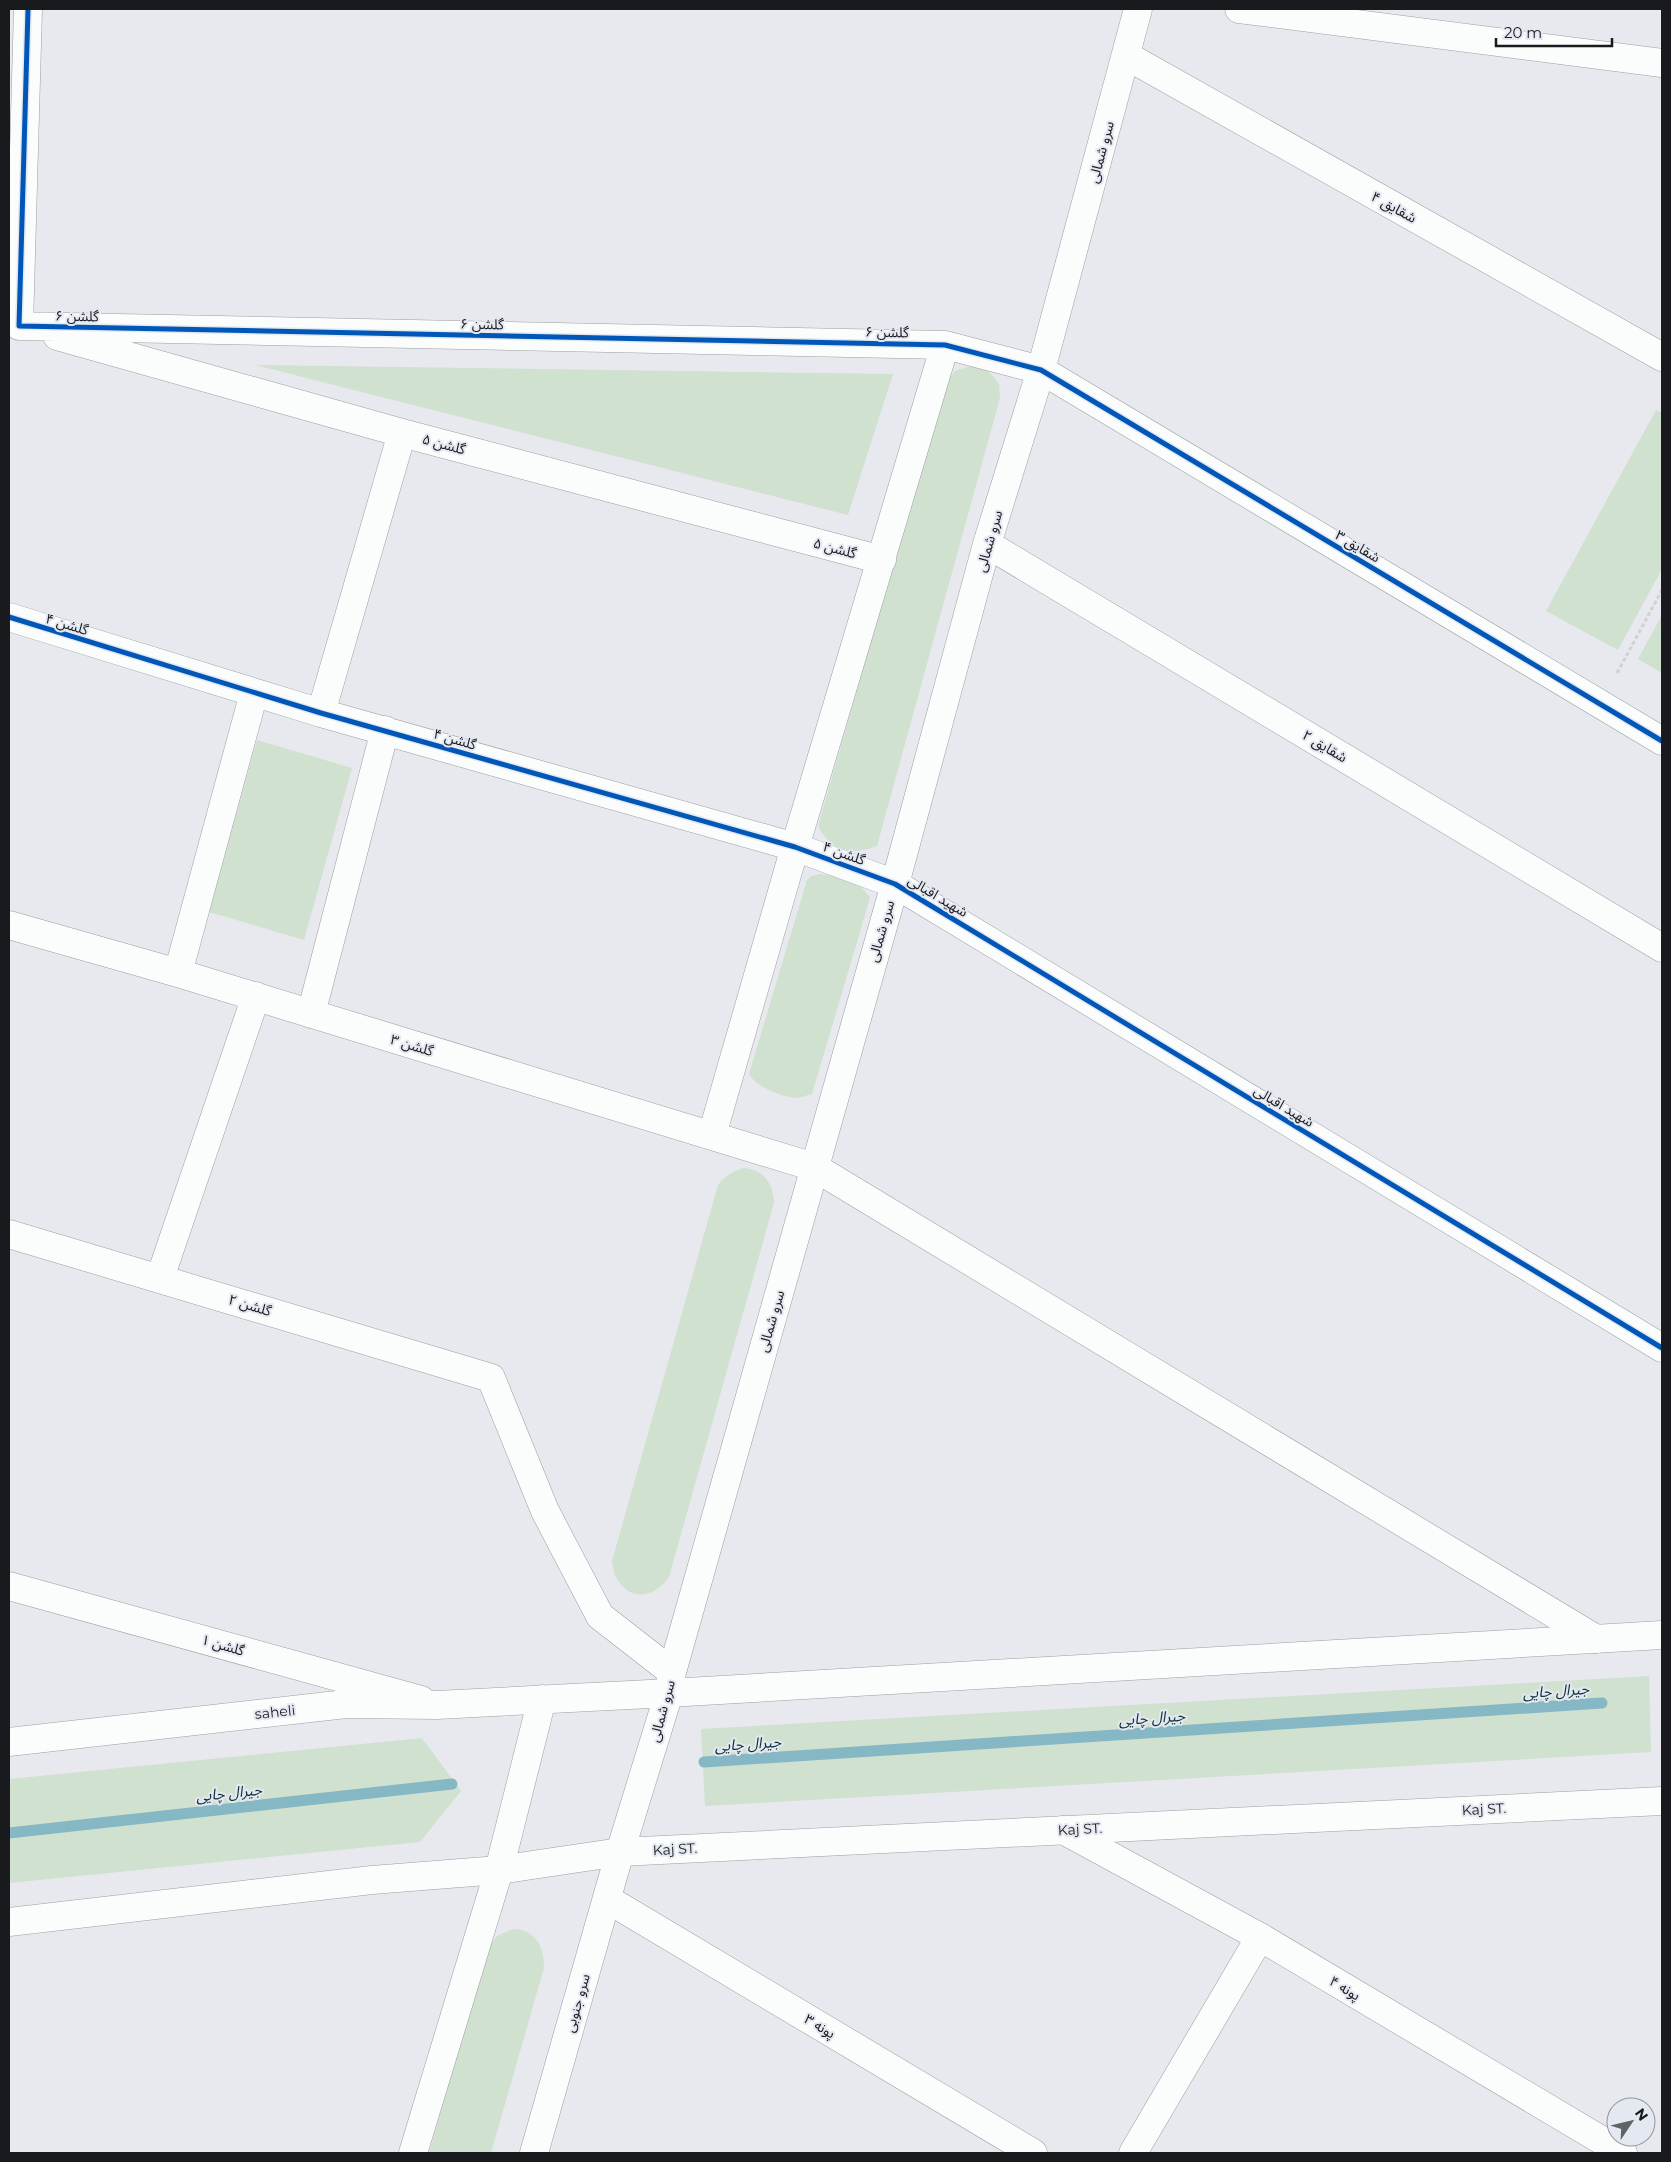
<svg xmlns="http://www.w3.org/2000/svg" width="1671" height="2162" font-family="Montserrat,'Noto Sans Arabic',sans-serif">
  <style>
    .grass { fill: #d0e1d0 }
    .lines { fill: none; stroke-linecap: round; stroke-linejoin: round }
    .stream { stroke: #86b7c5; stroke-width: 11 }
    .minor-casing { stroke: #9c9ea1; stroke-width: 29 }
    .major-casing { stroke: #9c9ea1; stroke-width: 29 }
    .path { stroke: #d1d1d3; stroke-width: 3; stroke-dasharray: 4 2.5; stroke-linecap: butt }
    .minor { stroke: #fbfcfc; stroke-width: 28 }
    .major { stroke: #fbfcfc; stroke-width: 28 }
    .cycleway-casing { stroke: #e4e8f1; stroke-width: 8 }
    .cycleway { stroke: #0057b8; stroke-width: 5 }
    .labels { text-anchor: middle; stroke-width: 4; stroke-linejoin: round; paint-order: stroke }
    .street-label { font-size: 14px; fill: #181a1d; stroke: #e4e8f1 }
    .water-label { font-size: 15px; font-style: italic; fill: #0e3139; stroke: #e4e8f1 }
  </style>
  <rect width="100%" height="100%" fill="#e7e9ee"/>
  <path class="grass" d="M255,365l638,9 -45,141z
    M971,366l15,2 13,16 1,14 -123,448c-24,10 -47,5 -59,-20l127,-443 10,-12z
    M1656,410l6,3v156l-44,81 -72,-39z
    M1662,615v58l-24,-14z
    M257,740l95,28 -48,172 -95,-28z
    M820,874c18,2 41,6 50,24l-58,196c-5,1 -11,4 -16,4 -14,-1 -40,-11 -47,-24l58,-194 4,-4z
    M745,1168c20,3 28,16 29,35l-105,374c-21,30 -54,19 -57,-16l106,-376c7,-9 16,-15 27,-17z
    M1649,1676l2,76 -946,54 -4,-77z
    M422,1738l39,53 -41,51 -411,41v-104z
    M513,1929c23,1 31,17 31,39l-53,185h-62l57,-201 11,-16z"/>
  <g class="lines">
    <path class="stream" d="M704,1762l898,-59
      M9,1833l443,-49"/>
    <g class="minor-casing">
      <path id="minor" d="M28,9l-9,317 926,19 96,25 621,371
        M1239,9l423,54
        M1127,56l535,301
        M57,336l345,97 480,127
        M987,544l675,404
        M9,617l312,96 474,134 100,37 767,464
        M321,713l81,-280
        M9,925l169,48 636,194 782,472
        M178,973l76,-280
        M311,1014l74,-284
        M712,1135l83,-288 150,-502
        M9,1234l482,144 54,133 55,105 72,56
        M160,1278l96,-282
        M9,1586l412,114
        M669,1693l3,-21 223,-788 92,-340 54,-174 97,-361
        M1063,1830l197,107 363,216
        M607,1899l426,254
        M413,2153l86,-283
        M534,2153l86,-301
        M1133,2153l127,-216"/>
    </g>
    <g class="major-casing">
      <path id="major" d="M9,1742l337,-38 91,1 232,-12 993,-58
        M620,1852l49,-159
        M499,1870l43,-171
        M9,1922l363,-42 127,-10 121,-18 1042,-51"/>
    </g>
    <path class="path" d="M1617,673l45,-83"/>
    <use href="#minor" class="minor"/>
    <use href="#major" class="major"/>
    <g class="cycleway-casing">
      <path id="cycleway" d="M28,9l-9,317 926,19 96,25 621,371
        M9,617l312,96 474,134 100,37 767,464"/>
    </g>
    <use href="#cycleway" class="cycleway"/>
  </g>
  <g class="labels">
    <g class="street-label">
      <text transform="translate(1101 152) rotate(-75)" y="5">سرو شمالی</text>
      <text transform="translate(1394 207) rotate(29)" y="5">شقایق ۴</text>
      <text transform="translate(77 316) rotate(1)" y="5">گلشن ۶</text>
      <text transform="translate(482 324) rotate(1)" y="5">گلشن ۶</text>
      <text transform="translate(887 332) rotate(1)" y="5">گلشن ۶</text>
      <text transform="translate(444 444) rotate(15)" y="5">گلشن ۵</text>
      <text transform="translate(989 541) rotate(-74)" y="5">سرو شمالی</text>
      <text transform="translate(1358 546) rotate(31)" y="5">شقایق ۳</text>
      <text transform="translate(835 548) rotate(15)" y="5">گلشن ۵</text>
      <text transform="translate(67 624) rotate(17)" y="5">گلشن ۴</text>
      <text transform="translate(455 739) rotate(16)" y="5">گلشن ۴</text>
      <text transform="translate(1325 746) rotate(31)" y="5">شقایق ۲</text>
      <text transform="translate(844 853) rotate(20)" y="5">گلشن ۴</text>
      <text transform="translate(938 896) rotate(31)" y="5">شهید اقبالی</text>
      <text transform="translate(881 931) rotate(-74)" y="5">سرو شمالی</text>
      <text transform="translate(412 1045) rotate(17)" y="5">گلشن ۳</text>
      <text transform="translate(1284 1106) rotate(31)" y="5">شهید اقبالی</text>
      <text transform="translate(250 1305) rotate(17)" y="5">گلشن ۲</text>
      <text transform="translate(771 1321) rotate(-74)" y="5">سرو شمالی</text>
      <text transform="translate(223 1645) rotate(16)" y="5">گلشن ۱</text>
      <text transform="translate(662 1711) rotate(-75)" y="5">سرو شمالی</text>
      <text transform="translate(275 1712) rotate(-6)" y="5">saheli</text>
      <text transform="translate(1484 1809) rotate(-3)" y="5">Kaj ST.</text>
      <text transform="translate(1080 1829) rotate(-3)" y="5">Kaj ST.</text>
      <text transform="translate(675 1849) rotate(-3)" y="5">Kaj ST.</text>
      <text transform="translate(1345 1988) rotate(31)" y="5">پونه ۴</text>
      <text transform="translate(577 2003) rotate(-74)" y="5">سرو جنوبی</text>
      <text transform="translate(820 2026) rotate(31)" y="5">پونه ۳</text>
    </g>
    <g class="water-label">
      <text transform="translate(1556 1691) rotate(-4)" y="5">جیرال چایی</text>
      <text transform="translate(1152 1718) rotate(-4)" y="5">جیرال چایی</text>
      <text transform="translate(748 1744) rotate(-4)" y="5">جیرال چایی</text>
      <text transform="translate(229 1793) rotate(-6)" y="5">جیرال چایی</text>
    </g>
  </g>
  <rect width="1671" height="2162" fill="none" stroke="#181a1d" stroke-width="20"/>
  <g transform="translate(1631 2122) rotate(55)"><circle r="24" fill="#e4e8f1" stroke="#92969c"/>
  <path d="M0-4L9 19L0 12L-9 19Z" fill="#606266"/>
  <text y="-8" font-size="14" font-weight="bold" text-anchor="middle" fill="#181a1d">N</text>
  </g>
  <path d="M1496 38v8h116v-8" fill="none" stroke="#181a1d" stroke-width="2.5"/>
  <text x="1504" y="38" font-size="15" fill="#181a1d" stroke="#e4e8f1" stroke-width="4" paint-order="stroke">20 m</text>
</svg>
